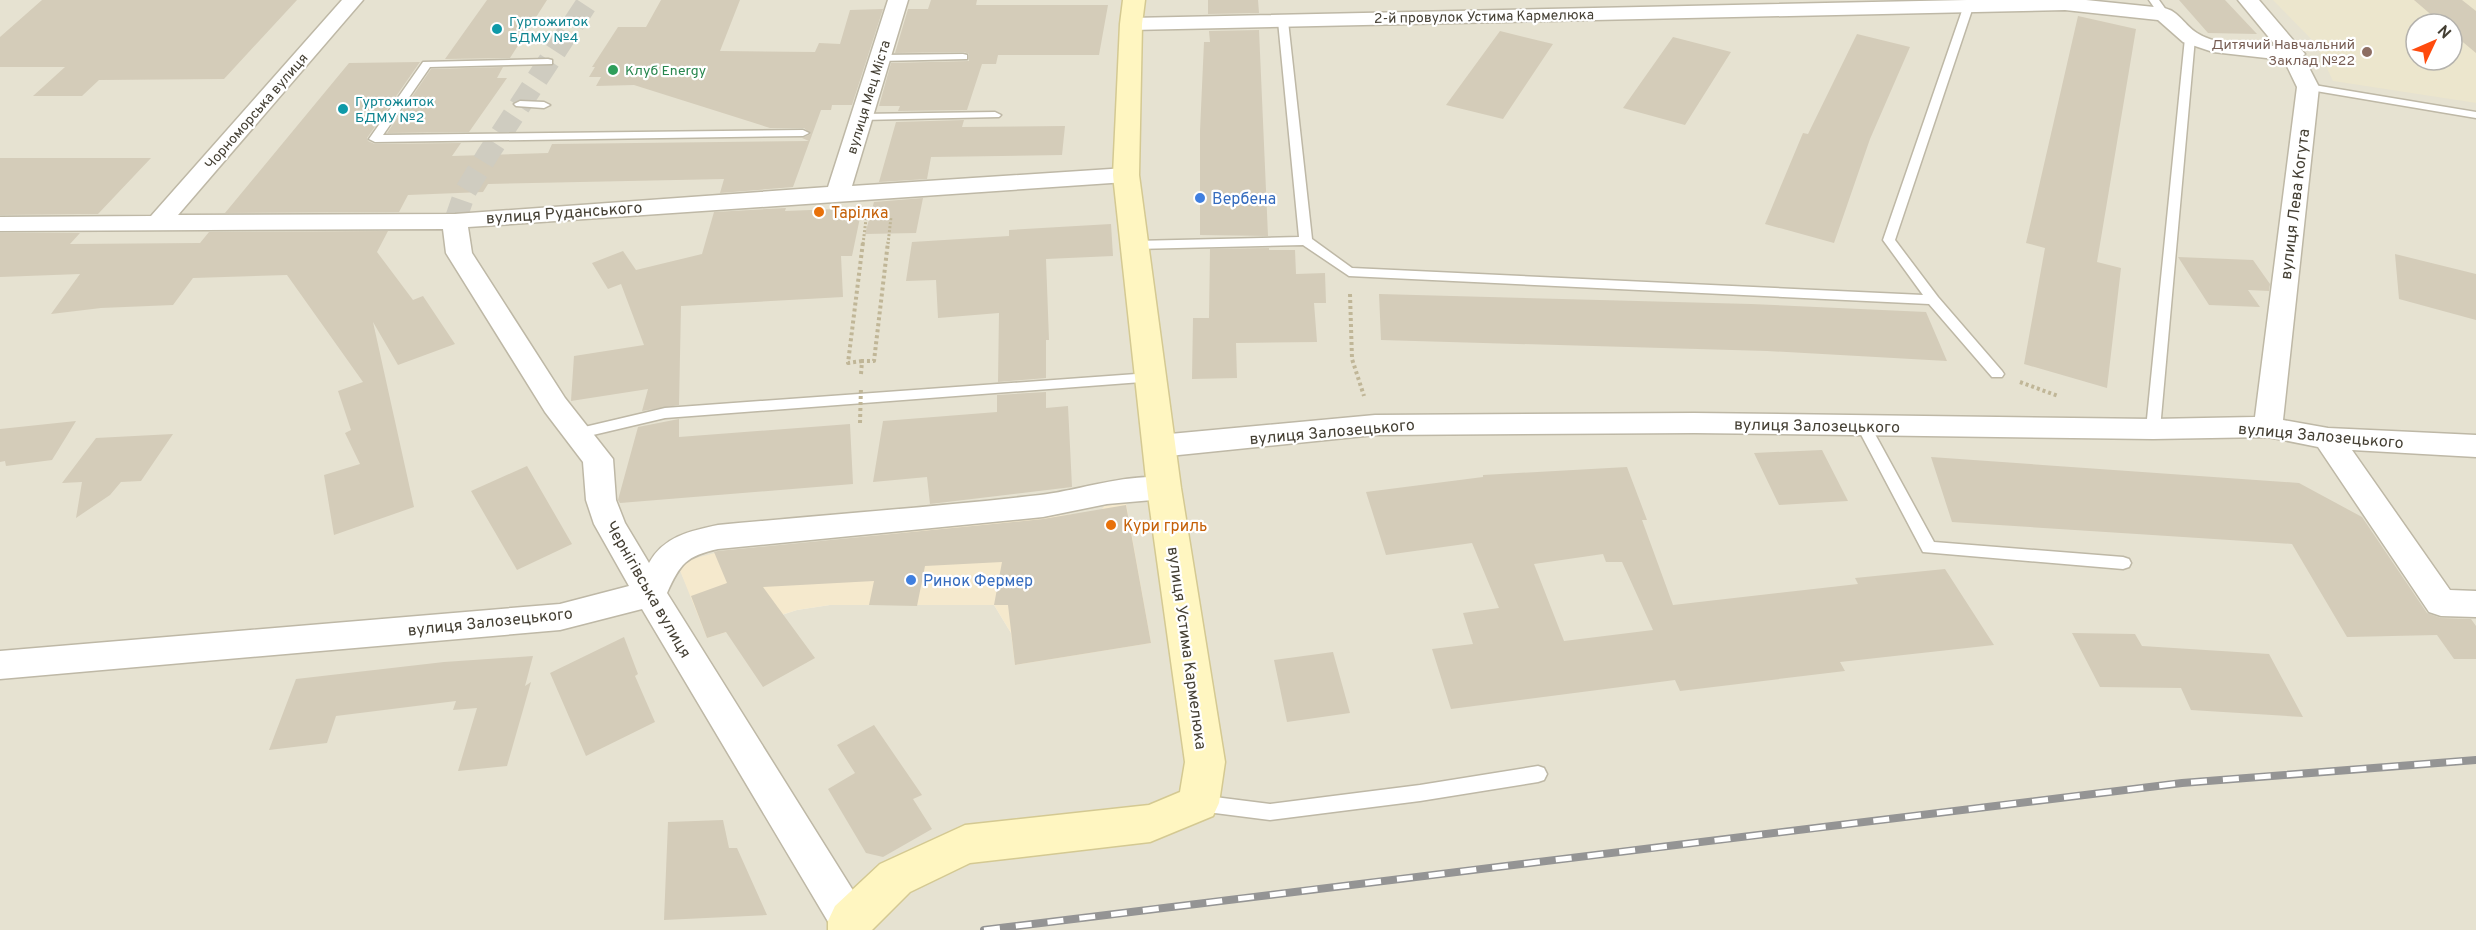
<svg xmlns="http://www.w3.org/2000/svg" width="2476" height="930" font-family="Overpass,sans-serif">
  <style>
    .residential { fill: #e6e2d1; fill-rule: evenodd }
    .commercial { fill: #f5e9cd }
    .education { fill: #ece6cd; fill-rule: evenodd }
    .building { fill: #d4ccb9; fill-rule: evenodd }
    .lines { fill: none; stroke-linecap: round; stroke-linejoin: round }
    .street-tunnel { stroke: #cfccc0; stroke-width: 22; stroke-dasharray: 22 11; stroke-linecap: butt }
    .lane-casing { stroke: #beb8a6; stroke-width: 3 }
    .street-casing { stroke: #beb8a6; stroke-width: 3 }
    .secondary-casing { stroke: #d4c992; stroke-width: 3 }
    .path-far1 { stroke: #c0b697; stroke-width: 3; stroke-dasharray: 2 2; stroke-linecap: butt }
    .path { stroke: #c0b697; stroke-width: 4; stroke-dasharray: 3 3; stroke-linecap: butt }
    .lane { fill: #fff; fill-rule: evenodd }
    .street { fill: #fff; fill-rule: evenodd }
    .secondary { fill: #fff6c1; fill-rule: evenodd }
    .rail-casing { stroke: #949494; stroke-width: 8 }
    .rail { stroke: #fff; stroke-width: 5; stroke-dasharray: 16; stroke-linecap: butt }
    .path-bridge { stroke: #c0b697; stroke-width: 4; stroke-dasharray: 3 3; stroke-linecap: butt }
    .culture-dot { fill: #0f9aa8; stroke: #fff; stroke-width: 2 }
    .education-dot { fill: #8d6e63; stroke: #fff; stroke-width: 2 }
    .leisure-dot { fill: #2e9e5b; stroke: #fff; stroke-width: 2 }
    .shop-dot { fill: #3f7fe0; stroke: #fff; stroke-width: 2 }
    .food-dot { fill: #e8710a; stroke: #fff; stroke-width: 2 }
    .labels { text-anchor: middle; stroke-width: 4.5; stroke-linejoin: round; paint-order: stroke }
    .far-street-label { font-size: 14px; fill: #443f33; stroke: #fff }
    .far-culture-label { font-size: 14px; fill: #0d838f; stroke: #fff; text-anchor: start }
    .far-education-label { font-size: 14px; fill: #785e54; stroke: #fff; text-anchor: end }
    .far-leisure-label { font-size: 14px; fill: #27864d; stroke: #fff; text-anchor: start }
    .shop-label { font-size: 16px; fill: #366cbe; stroke: #fff; text-anchor: start }
    .street-label { font-size: 16px; fill: #443f33; stroke: #fff }
    .food-label { font-size: 16px; fill: #c56008; stroke: #fff; text-anchor: start }
  </style>
  <rect width="100%" height="100%" fill="#f2efe3"/>
  <path class="residential" d="M0,0h2476v930h-2476zM2416,24h36v36h-36zM1101,511l-90,122 -17,-28h-164l-33,5 -55,18 -51,-32 -14,-33z"/>
  <path class="commercial" d="M1126,503l25,140 -136,22 -4,-32 -17,-28h-164l-33,5 -90,28 -30,-75 38,-10 386,-42 3,-5z"/>
  <path class="education" d="M2273,0h203v103l-143,-22 -18,-38zM2416,24h36v36h-36z"/>
  <path class="building" d="M42,0h255l-73,79 -125,1 -17,16h-49l32,-29h-65v-30z
    M487,0h60l-37,58 -65,1z
    M661,0h79l-20,51 95,1 4,-9 21,1 10,-34 33,-1 -31,96h-20l-1,5h-10l-28,77 -73,6 4,-14 -236,5 -5,8 -75,3 -9,17 -174,1 124,-150 71,-1 -53,76 1,3 7,3 86,-1 -9,13 96,-3 4,-9 257,-3 -7,-3 9,-4 -7,-6h-34l-136,-43 -38,1 5,-9h-12l6,-10h-3l26,-40h28z
    M931,0h46l-1,5h132l-9,50h-101l-2,9h-14l-15,46 -69,1 2,-5h-21l12,-43 78,-2v-7l-5,-2 -69,1 13,-44h20z
    M1208,0h50l1,13 -51,1z
    M2179,0h46l32,34 -49,-1z
    M2414,0h48l14,11v42l-24,-20v-9h-10z
    M2078,16l58,13 -39,233 24,6 -14,120 -83,-24 21,-116 -19,-5z
    M1259,30l9,206 -68,-1v-104l4,-89h6l-1,-11z
    M1500,31l53,13 -50,75 -57,-14z
    M1857,34l53,13 -40,92 -36,104 -69,-19 38,-91 5,1z
    M1673,37l58,15 -46,73 -62,-17z
    M503,67l-6,11h10l-38,54 -82,1 44,-64z
    M964,120l-2,7 103,-1 -3,29 -131,2 -4,22 -48,3 17,-60z
    M0,158h151l-53,56 -98,1z
    M923,198l-7,35 -51,1 9,-32z
    M786,208l-1,3 77,-3 -10,48h-11l2,41 -162,9 -2,99 -37,6 6,-22 -77,12 3,-45 70,-11 -23,-61 -13,5 -16,-26 31,-12 13,19 66,-16 12,-42z
    M1111,224l2,32 -67,3 3,81h-3v38l-48,4 1,-69 -61,5 -2,-38 -30,1 6,-39 97,-6v-6z
    M388,231l-11,21 36,48 10,-4 32,48 -57,21 -25,-43 41,185 -80,28 -10,-60 36,-11 -15,-31 6,-3 -13,-39 25,-9 -76,-107 -94,3 -20,27 -72,3 -50,6 29,-40 -80,3v-44h80l-10,11 130,-1 9,-11z
    M1269,248v2h26l1,24 29,-1 1,30h-12l3,39 -81,1 1,35 -45,1 1,-61h16l1,-69z
    M2395,254l81,20v46l-77,-21z
    M2178,257l75,3 17,24 -1,7 -21,-1 12,17 -51,-2z
    M1379,294l372,10 175,8 21,49 -180,-10 -386,-11z
    M1046,392v16l22,-2 4,81 -142,17 -3,-27 -54,5 10,-61 114,-9v-17z
    M679,419v18l171,-13 3,60 -233,19 -2,-3 20,-73z
    M76,421l-24,39 -46,6 -1,-5 -5,1v-33z
    M173,434l-32,47 -20,1 -11,13 -34,23 6,-36 -20,1 34,-45z
    M1822,450l26,51 -69,4 -25,-52z
    M1931,457l368,26 63,34 65,96 14,5 30,1 5,7v33h-22l-17,-24 -90,2 -55,-93 -340,-22z
    M527,466l45,78 -55,26 -46,-79z
    M1627,467l20,53h-5l31,85 185,-21 -3,-6 90,-9 49,76 -154,17 5,9 -165,20 -5,-11 -224,29 -19,-60 41,-5 -10,-31 36,-5 -27,-65 -86,12 -20,-63 117,-15v-2zM1603,554l3,8h16l31,68 -89,11 -30,-77z
    M1126,505l25,138 -136,22 -7,-60h-14l8,-43 -77,4 -8,40 -48,-1 5,-24 -111,6 52,71 -52,29 -37,-55 -19,6 -16,-42 36,-13 -13,-31 4,-1 325,-32z
    M2072,633l63,1 7,12 127,8 34,63 -112,-7 -10,-22 -81,-1z
    M624,637l14,37 -3,2 20,46 -69,34 -36,-83z
    M1333,652l17,61 -63,9 -13,-62z
    M533,656l-8,30 6,-4 -24,84 -49,5 19,-63 -24,2 3,-9 -120,15 -9,27 -58,7 27,-71 148,-17z
    M874,725l48,70 -9,4 19,30 -49,28 -17,-4 -38,-64 27,-16 -18,-28z
    M723,820l6,28h8l30,67 -103,5 4,-98z"/>
  <g class="lines">
    <path class="street-tunnel" d="M455,221l10,-29 23,-38 101,-154"/>
    <g class="lane-casing">
      <path id="lane" d="M2149,0h10l10,14 -1,2h-8z
        M1964,5l9,2 -78,233 43,57 64,74 2,3 -2,3h-10l-63,-73 -580,-28 -46,-31 -168,4 -6,-4 6,-4 164,-4 -21,-216 5,-3 5,3 24,218 40,29 571,27 -40,-55z
        M2190,35l5,3 -35,391 -7,5 -7,-5 39,-391z
        M963,54l4,1v4l-87,2 -5,-3 5,-3z
        M548,59l4,1v4l-122,3 -47,68 420,-5 6,3 -6,3 -428,6 -6,-3 54,-77z
        M2308,84l168,28v6l-172,-29 -2,-2z
        M520,101l24,1 6,3 -6,3 -28,-2 -2,-2z
        M995,112l6,3 -2,2 -138,3 -6,-3 6,-3z
        M1150,373l7,5 -2,3 -490,37 -89,21 -7,-5 7,-5 89,-21z
        M1863,420l7,5 64,117 189,15 6,2 2,4 -2,4 -6,2 -200,-17 -67,-127z
        M1538,766l6,2 3,6 -3,6 -6,2 -118,19 -150,19 -71,-9 -7,-2 -2,-6 2,-6 7,-2 71,9 150,-19z"/>
    </g>
    <g class="street-casing">
      <path id="street" d="M342,0h21l-185,215 277,-1 373,-27 60,-187h20l-56,186 274,-18 8,2 4,5 -4,5 -8,2 -658,45 4,26 93,145 48,61 3,41 9,23 24,40c15,-27 41,-32 69,-38 107,-10 215,-18 322,-30 38,-4 99,-26 135,-15l4,8 -4,8 -11,3 -57,5 -64,13 -325,32c-32,7 -38,15 -51,44l197,315 6,13 -4,9h-33l-191,-321 -82,21 -560,49v-28l560,-47 69,-18 -35,-62 -8,-24 -3,-38 -38,-50 -99,-159 -3,-24 -443,2v-14l151,-1z
        M1967,0h119l78,8c15,3 21,18 33,25 22,14 55,11 79,13l-38,-46h21l46,54 -2,2 16,31 -36,333 45,8 148,7v22l-124,-7 98,140 26,1v26l-35,-1 -12,-4 -111,-165 -50,-10 -115,2 -459,-6 -319,2 -216,22 -10,-4 -5,-7 5,-7 10,-4 216,-20 319,-2 459,6 102,-2 42,-330 -13,-27 -71,-8 -30,-10 -25,-22 -93,-10 -934,20 -7,-2 -3,-4 3,-4 7,-2z"/>
    </g>
    <g class="secondary-casing">
      <path id="secondary" d="M1123,0h22l-3,24 -3,151 42,313 44,274 -6,41 -6,13 -63,26 -180,21 -60,29 -38,38h-44v-9l7,-15 45,-42 85,-39 184,-20 31,-13 5,-30 -38,-274 -34,-313 7,-151z"/>
    </g>
    <path class="path-far1" d="M863,244l3,-25
      M888,244l3,-27"/>
    <path class="path" d="M1350,294l2,65 12,37
      M862,361l-14,2 15,-121
      M861,374l1,-13h12l14,-119
      M2020,382l38,14"/>
    <use href="#lane" class="lane"/>
    <use href="#street" class="street"/>
    <use href="#secondary" class="secondary"/>
    <g class="rail-casing">
      <path id="rail" d="M984,930l1198,-147 294,-23"/>
    </g>
    <use href="#rail" class="rail"/>
    <path class="path-bridge" d="M860,423l1,-36"/>
  </g>
  <g class="culture-dot">
    <circle cx="497" cy="29" r="6"/>
    <circle cx="343" cy="109" r="6"/>
  </g>
  <circle class="education-dot" cx="2367" cy="52" r="6"/>
  <circle class="leisure-dot" cx="613" cy="70" r="6"/>
  <g class="shop-dot">
    <circle cx="1200" cy="198" r="6"/>
    <circle cx="911" cy="580" r="6"/>
  </g>
  <g class="food-dot">
    <circle cx="819" cy="212" r="6"/>
    <circle cx="1111" cy="525" r="6"/>
  </g>
  <g class="labels">
    <g class="far-street-label">
      <text transform="translate(1484 16) rotate(-1)" y="5">2-й провулок Устима Кармелюка</text>
      <text transform="translate(868 97) rotate(-73)" y="5">вулиця Мец Міста</text>
      <text transform="translate(256 111) rotate(-49)" y="5">Чорноморська вулиця</text>
    </g>
    <g class="far-culture-label">
      <text x="509" y="26">Гуртожиток<tspan x="509" dy="16">БДМУ №4</tspan></text>
      <text x="355" y="106">Гуртожиток<tspan x="355" dy="16">БДМУ №2</tspan></text>
    </g>
    <g class="far-education-label">
      <text x="2355" y="49">Дитячий Навчальний<tspan x="2355" dy="16">Заклад №22</tspan></text>
    </g>
    <g class="far-leisure-label">
      <text x="625" y="75">Клуб Energy</text>
    </g>
    <g class="shop-label">
      <text x="1212" y="204">Вербена</text>
      <text x="923" y="586">Ринок Фермер</text>
    </g>
    <g class="street-label">
      <text transform="translate(2294 204) rotate(-83)" y="6">вулиця Лева Когута</text>
      <text transform="translate(564 212) rotate(-4)" y="6">вулиця Руданського</text>
      <text transform="translate(1817 425) rotate(1)" y="6">вулиця Залозецького</text>
      <text transform="translate(1332 431) rotate(-5)" y="6">вулиця Залозецького</text>
      <text transform="translate(2321 435) rotate(5)" y="6">вулиця Залозецького</text>
      <text transform="translate(649 589) rotate(60)" y="6">Чернігівська вулиця</text>
      <text transform="translate(490 621) rotate(-6)" y="6">вулиця Залозецького</text>
      <text transform="translate(1188 648) rotate(82)" y="6">вулиця Устима Кармелюка</text>
    </g>
    <g class="food-label">
      <text x="831" y="218">Тарiлка</text>
      <text x="1123" y="531">Кури гриль</text>
    </g>
  </g>
  <g transform="translate(2434 42) rotate(46)"><circle r="28" fill="#ffffff" stroke="#b4b2ad" stroke-width="1.5"/>
  <path d="M0-4.5L10 22L0 15L-10 22Z" fill="#ff4b0e"/>
  <text y="-9" font-size="16" font-weight="bold" text-anchor="middle" fill="#443f33">N</text>
  </g>
</svg>
